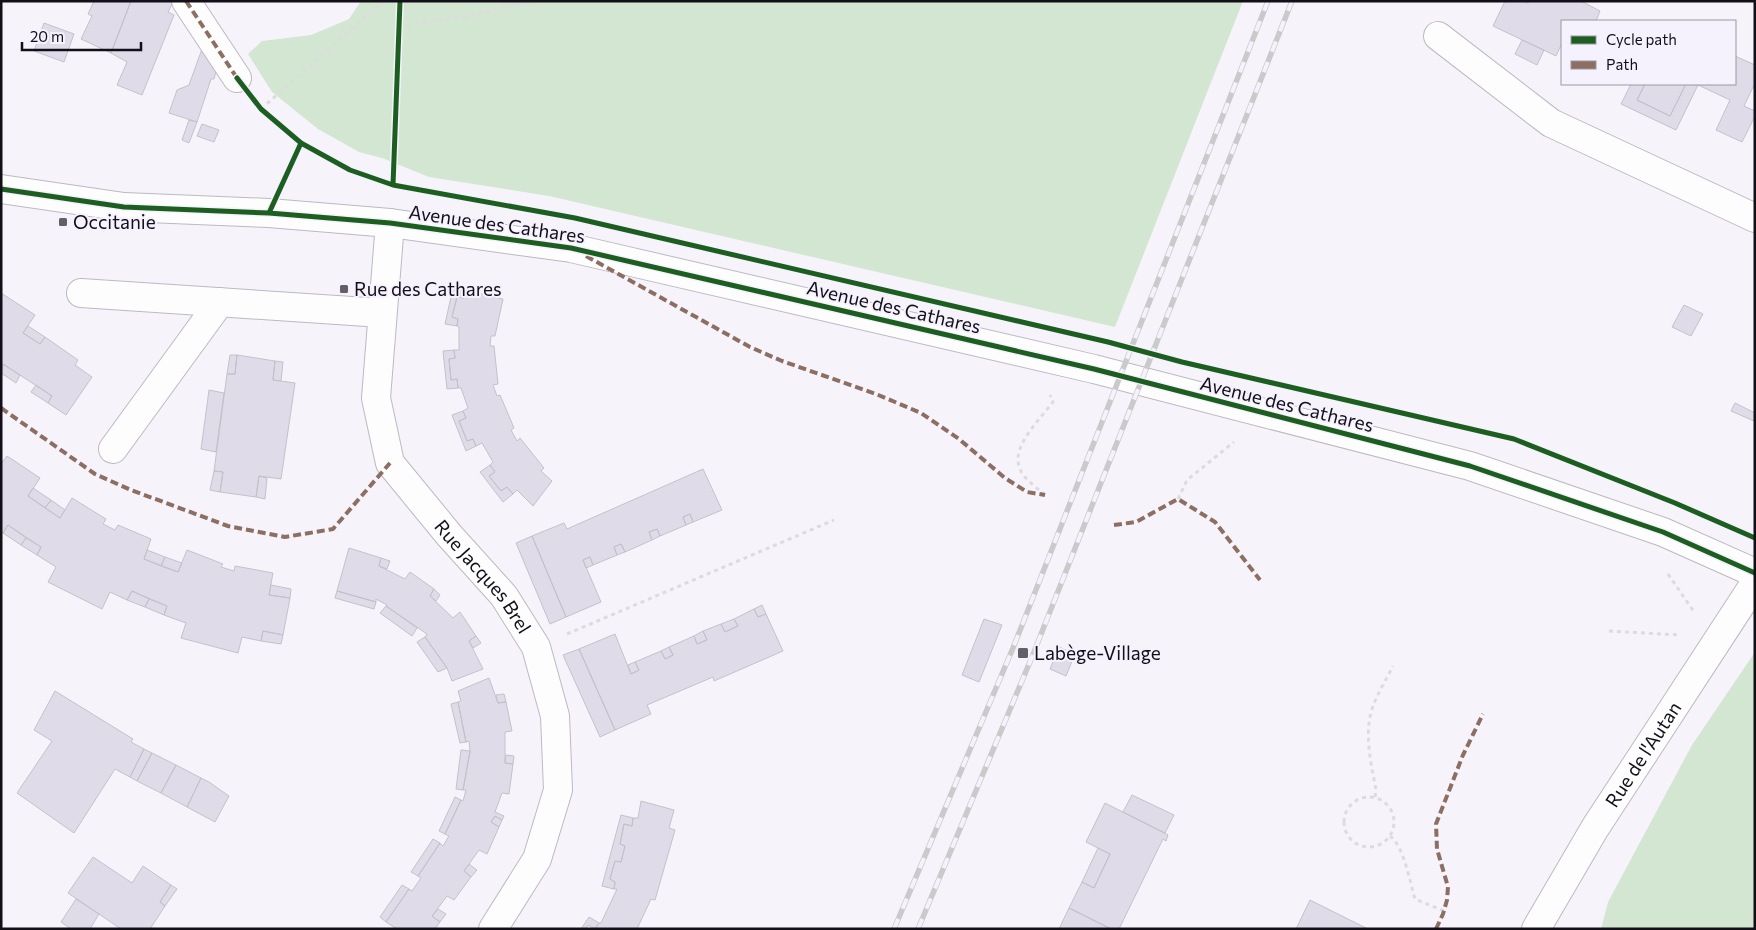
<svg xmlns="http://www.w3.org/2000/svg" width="1756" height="930" font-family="Commissioner,sans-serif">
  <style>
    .green { fill: #d3e6d2 }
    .building { fill: #e0dbe9; stroke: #c4c1ca }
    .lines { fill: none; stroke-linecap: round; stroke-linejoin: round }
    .minor-casing { stroke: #bcb9c1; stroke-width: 30 }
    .path { stroke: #dcdbdd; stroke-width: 3; stroke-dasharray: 4 4; stroke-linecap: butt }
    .minor { stroke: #fefdfe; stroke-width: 28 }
    .rail-casing { stroke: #cacacb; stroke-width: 5.5 }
    .rail { stroke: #f5f1fd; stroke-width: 4; stroke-dasharray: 11; stroke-linecap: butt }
    .quiet { stroke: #8d6e63; stroke-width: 4; stroke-dasharray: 8 4; stroke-linecap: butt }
    .cycleway-casing { stroke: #f5f1fd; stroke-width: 8 }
    .cycleway { stroke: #1b5e20; stroke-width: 5 }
    .poi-dot { fill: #625f68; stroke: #f5f1fd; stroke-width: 2 }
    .labels { text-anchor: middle; stroke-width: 4; stroke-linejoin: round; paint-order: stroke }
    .poi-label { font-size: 19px; fill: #120f19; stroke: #f5f1fd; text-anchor: start }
    .street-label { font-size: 19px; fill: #120f19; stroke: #f5f1fd }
  </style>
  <rect width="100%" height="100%" fill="#f6f4fa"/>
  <path class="green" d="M361,1h882l-128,326 -566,-131 -120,-19 -47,-19 -23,-6 -41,-23 -46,-37 -24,-38 14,-13 49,-6 38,-16z
    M1755,652v277h-154l7,-27 84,-157z"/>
  <path class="building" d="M94,1h37l-20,52 -30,-14 11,-23 -4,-2z
    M131,1h39l2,3 -4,8 6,3 -32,80 -25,-10 10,-23 -16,-9z
    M1505,1h19l4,2 1,-2h52l19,10 -4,10h-34v22l-6,13 -63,-30z
    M44,23l30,11 -10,28 -30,-11z
    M1522,40l22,10 -7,15 -22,-11z
    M202,49l14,22 -2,8h-3l-14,43 -28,-9 8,-23 12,-5z
    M1735,56l20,9v18l-11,23 11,5v5l-13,26 -26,-12 14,-30 -34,-16h39z
    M1631,84h14l-8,16 33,16 16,-32 12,1 -22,45 -55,-26z
    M1645,84h41l-16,32 -33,-16z
    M189,120l8,2 -8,21 -7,-3z
    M202,124l17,6 -5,12 -17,-6z
    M453,288l12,2 -1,8 -7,-1 -5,20 6,2 -1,7 -12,-2z
    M465,290l38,9 -8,37h-4l-1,10h4l4,38 -5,1 4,11 3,-1 14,33 -3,2 6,11 3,-3 24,30 -3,3 11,10 -19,25 -16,-16 -4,4 -6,-7 -6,4 -12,-15 6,-4 -5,-7 3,-3 -11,-19 -6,3 -3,-7 -6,2 -8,-20 7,-3 -3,-7 5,-3 -7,-20h-3l-1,-9 -6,1 -2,-21 6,-1 -1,-8h5v-23l-2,-1 1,-7 -6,-2 5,-20 7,1z
    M1,293l34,22 -12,18 17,11 5,-7 33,23 -3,5 17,12 -26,38 -18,-12 4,-7 -49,-32 -2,3z
    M1684,305l19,9 -12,22 -19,-9z
    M28,326l17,11 -5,7 -17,-11z
    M454,350l1,8 -6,1 2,21 6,-1 1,9 -11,1 -4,-38z
    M230,355h7l-2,19h-8z
    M237,355l38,6 -2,19 22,3 -14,96 -22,-3 -3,21 -36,-5 3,-20 -9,-1 13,-97h8z
    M275,361l8,1 -2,19 -8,-1z
    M3,364l17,11 -4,8 -15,-10z
    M36,385l16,11 -4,7 -17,-11z
    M209,390l15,3 -8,59 -15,-3z
    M1735,403l20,10 -1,8 -23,-10z
    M463,411l3,7 -7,3 8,20 6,-2 3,7 -10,5 -14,-36z
    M7,456l33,22 -12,18 32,22 12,-20 34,21 -3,5 12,6 3,-5 33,14 -7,20 34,13 9,-22 36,14 -2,3 13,4 1,-5 38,7 -4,22 21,3 -7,37 -20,-4 -2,10 -19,-4 -4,16 -57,-15 5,-15 -22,-8 3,-9 -35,-15 -5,9 -17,-8 -8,17 -54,-27 8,-15 -19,-12 4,-8 -33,-22 -5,8 -2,-1v-68z
    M490,465l5,7 -6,4 12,15 6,-4 6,7 -10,8 -23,-30z
    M703,469l19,41 -29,12 -3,-8 -7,3 3,8 -26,11 -3,-7 -8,3 3,8 -27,12 -4,-8 -7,3 3,8 -24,10 -3,-8 -7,3 18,42 -35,15 -34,-81 32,-13 3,6z
    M214,471l9,1 -3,20 -10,-2z
    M259,476l8,2 -2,21 -9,-2z
    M33,488l18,12 -6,8 -17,-12z
    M51,500l14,10 -5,8 -15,-10z
    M690,514l3,8 -7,3 -3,-8z
    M8,525l18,13 -5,7 -18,-12z
    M657,529l3,7 -8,4 -3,-8z
    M532,536l34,81 -16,7 -34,-81z
    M26,538l15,9 -4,8 -16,-10z
    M621,544l4,8 -8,3 -3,-8z
    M349,548l32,10 -2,8 26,13 5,-7 24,17 -4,7 23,22 7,-6 16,24 -7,5 14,28 -31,12 -5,-13 -22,-31 2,-3 -41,-28 1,-1 -11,-6v3l-39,-11z
    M147,550l18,7 -4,9 -17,-7z
    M165,557l17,6 -4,9 -17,-6z
    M590,557l3,8 -7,3 -3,-8z
    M381,558l9,3 -3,8 -8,-3z
    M271,585l20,4 -1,9 -21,-3z
    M434,589l6,6 -4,6 -6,-5z
    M132,591l17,8 -4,8 -18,-7z
    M337,591l39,11 -2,7 -39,-11z
    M149,599l18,7 -3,9 -19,-8z
    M762,605l4,9 -8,3 -4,-8z
    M386,606l31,22 -5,8 -32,-23z
    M754,609l4,8 8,-3 17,37 -69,30 -1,-4 -66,28 4,9 -36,16 -36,-81 36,-15 16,40 8,-4 -4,-8 26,-11 4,8 8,-4 -4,-8 25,-11 3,8 10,-4 -4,-9 18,-7 4,8 13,-6 -4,-7z
    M734,619l4,7 -13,6 -4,-8z
    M984,619l18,6 -23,57 -17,-7z
    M263,631l20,4 -2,9 -20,-3z
    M703,631l4,9 -10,4 -3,-8z
    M476,636l5,7 -8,5 -4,-7z
    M425,637l22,31 -9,4 -21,-30z
    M669,647l4,8 -8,4 -4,-8z
    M1059,647l16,7 -9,22 -16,-7z
    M579,649l36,81 -15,7 -37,-82z
    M635,662l4,8 -8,4 -3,-9z
    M489,678l9,25 8,-1 6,29 -7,1v31l8,1 -4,30 -7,-1 -7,19 9,4 -2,4 -7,-4 -4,6 8,5 -12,27 -8,-4 -15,21 7,6 -17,23 -7,-4 -15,20 8,6 -5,7h-38l-11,-7 23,-33 3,2 9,-13 -3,-2 22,-33 3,3 6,-10 -4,-2 16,-34 2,1 3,-11h-3l7,-39 -1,-10 -3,1 -8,-40 3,-1 -3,-10z
    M55,691l78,48 -2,3 13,7 -14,28 -15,-8 -41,64 -57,-40 35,-52 -18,-11z
    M504,694l2,8 -8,1 -2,-8z
    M458,702l8,40 -6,1 -9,-39z
    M144,749l8,4 -15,28 -7,-4z
    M461,750l9,1 -7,39 -7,-1z
    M152,753l24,12 -15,28 -24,-12z
    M506,755l8,1 -1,8 -8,-1z
    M176,765l25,13 -14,29 -26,-14z
    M201,778l8,4 20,14 -14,26 -28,-15z
    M1132,795l42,20 -9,18 -42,-21z
    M455,797l6,3 -16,34 -6,-3z
    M641,801l33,9 -5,18 6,2 -20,70 -4,-1 -14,30h-42l4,-6h2l16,-34h-3l1,-7 -5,-3 5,-18 6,1 4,-16 -5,-2 4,-20 8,2 1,-8h5z
    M1105,803l63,32 -2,6 -3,-2 -44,90h-8l-42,-21 13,-26 12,6 16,-34 -24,-12z
    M621,815l12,3 -1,8 -8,-2 -4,20 5,2 -4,16 -6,-1 -5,18 5,3 -1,7 -12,-3z
    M495,816l7,4 -3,7 -8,-5z
    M433,839l7,4 -22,33 -7,-4z
    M1098,848l12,6 -16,34 -12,-6z
    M93,857l39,26 11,-17 28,19 -11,17 5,4 -15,23h-29l-53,-36z
    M469,864l8,6 -6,7 -7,-6z
    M171,885l6,4 -12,17 -5,-4z
    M402,885l7,4 -23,33 -6,-5z
    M76,899l23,15 -9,15h-19l-10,-7z
    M1310,900l58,29h-72z
    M1069,908l42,21h-52z
    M438,909l8,5 -6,8 -8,-6z
    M589,917l10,6 -4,6 -7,-4 -2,4h-5z"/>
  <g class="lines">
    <g class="minor-casing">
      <g id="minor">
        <path d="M186,1l51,77"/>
        <path d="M1438,36l113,87 204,95"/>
        <path d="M1,189l123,18 145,6 121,10 181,25 523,121 376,97 193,66 92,41"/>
        <path id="s1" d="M390,223l-14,175 14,65 59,72 55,61 32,51 19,69 3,74 -21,69 -44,70"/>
        <path d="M81,293l301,20"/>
        <path d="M113,449l107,-147"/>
        <path id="s2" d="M1536,929l59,-101 160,-245"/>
      </g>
    </g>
    <path class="path" d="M399,26l68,-10 66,-15
      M261,109l122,-108
      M1045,495c-9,-8 -23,-17 -26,-29 -7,-20 22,-48 34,-64l-3,-7
      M1178,499l9,-19 47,-38
      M1668,574l26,38
      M1609,631l71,4
      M567,634l267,-114
      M1375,797l1,-7c-5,-27 -12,-55 -4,-81 5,-15 14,-29 21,-43
      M1344 822a25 25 0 1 1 50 0a25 25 0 1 1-50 0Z
      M1390,836c14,10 20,47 25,63l29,12"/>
    <use href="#minor" class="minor"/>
    <g class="rail-casing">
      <path id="rail" d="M894,929l119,-281 255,-647
        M918,929l114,-272 260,-656"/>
    </g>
    <use href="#rail" class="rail"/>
    <path class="quiet" d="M186,1l51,77
      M586,256l164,91 32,14 94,33 45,19 38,26 46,39 22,14 18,3
      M1,408l94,66 36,16 97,36 57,11 48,-8 57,-66
      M1114,525l22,-3 42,-23 37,23 45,58
      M1436,929l7,-15 4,-14 1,-13 -11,-38 -1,-25 27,-69 20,-41"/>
    <g class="cycleway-casing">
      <path id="cycleway" d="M237,78l24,31 40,34 49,27 43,15 182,33 533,124 74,20 332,77 161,64 80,35
        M393,185l7,-184
        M1,189l123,18 145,6 121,10 181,25 523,121 376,97 193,66 92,41
        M269,213l32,-70"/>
    </g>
    <use href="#cycleway" class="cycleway"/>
  </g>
  <g class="poi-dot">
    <rect x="58" y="217" width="10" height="10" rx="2.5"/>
    <rect x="339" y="284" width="10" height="10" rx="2.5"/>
    <rect x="1017" y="647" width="12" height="12" rx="2.5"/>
  </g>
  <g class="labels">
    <g class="poi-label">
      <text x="73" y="229">Occitanie</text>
      <text x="354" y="296">Rue des Cathares</text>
      <text x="1034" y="660">Labège-Village</text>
    </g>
    <g class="street-label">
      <text transform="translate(497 224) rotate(8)" y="7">Avenue des Cathares</text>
      <text transform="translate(894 307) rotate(13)" y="7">Avenue des Cathares</text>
      <text transform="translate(1287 404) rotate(14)" y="7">Avenue des Cathares</text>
      <text dy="7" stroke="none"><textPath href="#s1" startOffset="389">Rue Jacques Brel</textPath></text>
      <text dy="7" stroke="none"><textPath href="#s2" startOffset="205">Rue de l'Autan</textPath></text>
    </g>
  </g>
  <rect width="1756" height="930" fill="none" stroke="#120f19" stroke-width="5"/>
  <rect x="1561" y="20" width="175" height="65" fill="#f5f1fd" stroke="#9a97a2"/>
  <rect x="1571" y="36" width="25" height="8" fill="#1b5e20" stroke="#9a97a2"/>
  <text x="1606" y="45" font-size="15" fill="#120f19">Cycle path</text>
  <rect x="1571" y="61" width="25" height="8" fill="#8d6e63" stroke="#9a97a2"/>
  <text x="1606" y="70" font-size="15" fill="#120f19">Path</text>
  <path d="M22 42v8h119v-8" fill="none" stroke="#120f19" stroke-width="2.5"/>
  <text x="30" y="42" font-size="15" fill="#120f19" stroke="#f5f1fd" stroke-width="4" paint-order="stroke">20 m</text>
</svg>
